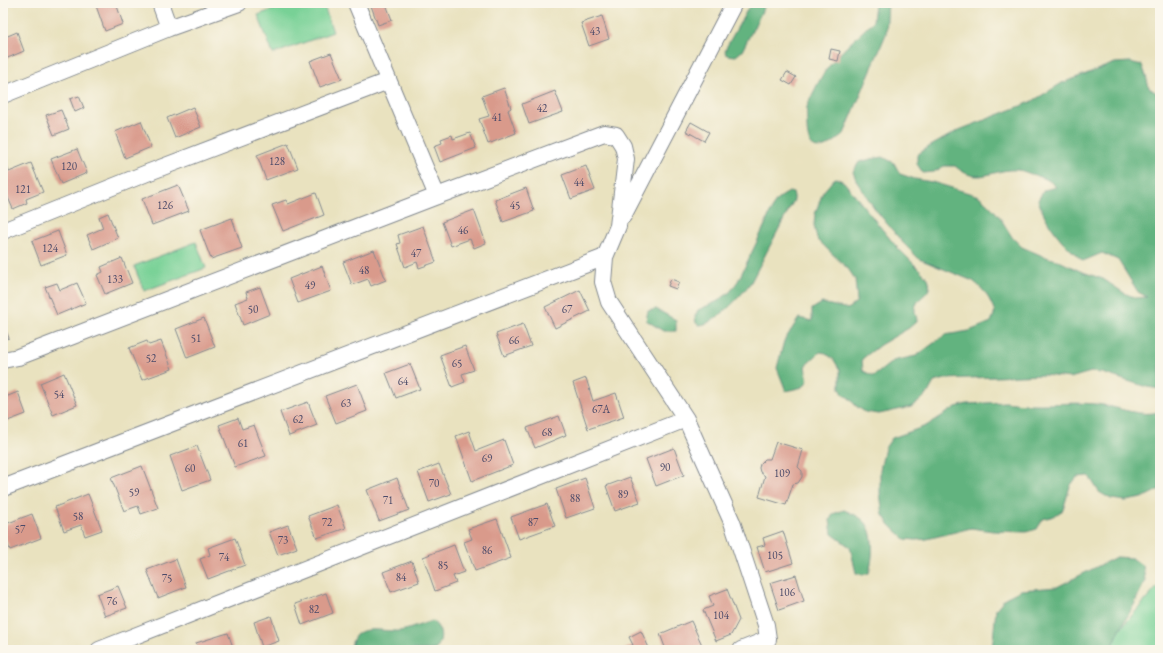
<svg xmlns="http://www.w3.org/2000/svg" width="1163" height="653" font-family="'EB Garamond',serif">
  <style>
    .green { fill: #78d196; stroke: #4a807a }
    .forest { fill: #62b37f; stroke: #3e716e }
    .building { fill: #d99a8b }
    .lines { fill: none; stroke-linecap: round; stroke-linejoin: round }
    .minor-casing { stroke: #82888e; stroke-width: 18 }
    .minor { stroke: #fff; stroke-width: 16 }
    .labels { text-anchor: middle; stroke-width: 3; stroke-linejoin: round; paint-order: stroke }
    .number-label { font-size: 11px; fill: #4a4a69 }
  </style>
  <rect width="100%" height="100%" fill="#fbf7ec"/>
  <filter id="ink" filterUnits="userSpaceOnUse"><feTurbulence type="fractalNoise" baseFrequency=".025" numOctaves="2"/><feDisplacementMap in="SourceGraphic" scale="8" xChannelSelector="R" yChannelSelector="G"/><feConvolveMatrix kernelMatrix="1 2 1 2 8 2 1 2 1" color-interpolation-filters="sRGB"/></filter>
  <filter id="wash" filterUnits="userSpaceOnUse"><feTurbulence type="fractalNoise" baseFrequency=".012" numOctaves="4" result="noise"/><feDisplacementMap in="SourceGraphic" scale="16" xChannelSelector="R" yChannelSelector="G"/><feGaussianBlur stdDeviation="0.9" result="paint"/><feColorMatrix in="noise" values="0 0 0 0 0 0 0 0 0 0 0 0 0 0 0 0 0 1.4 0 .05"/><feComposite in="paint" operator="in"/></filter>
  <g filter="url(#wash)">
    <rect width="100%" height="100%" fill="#e9e2bf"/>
    <path class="green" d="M290,3h33l10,29 -60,22 -15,-39z
      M196,242l10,26 -62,23 -10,-25z
      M1160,584v66h-49l9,-21z"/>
    <path class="forest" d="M751,3h15l-24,48 -6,5 -9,-1 -2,-3 2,-6z
      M875,3h13l-2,31 -42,100c-17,15 -37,25 -37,-8 0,-6 -1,-13 0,-19 2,-7 7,-15 10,-22 12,-25 37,-44 56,-64z
      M1130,62l12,3 4,11 3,12 11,7v294l-13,-2 -45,-14 -11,-1 -21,6 -25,-3 -100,4 -11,3 -6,11 -8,8 -9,6 -32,7 -14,-2 -9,-6 -7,-8 -6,-4 -3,-6v-18l-6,-10 -8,-7 -6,-1 -15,14 3,14 -5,7 -17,4 -9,-23 7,-27 15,-23 13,3v-12l10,-6 26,6 9,-8 -2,-22 -6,-9 -32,-31 -3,-14 1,-11 8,-22 11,-13 2,-1 8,4 51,63 33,33c6,18 -9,15 -13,30 -1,4 2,9 2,13l-8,7 -29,17 -18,14 1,12 11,5 19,-15 23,-5 29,-21 24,-4 22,-9 4,-10c-5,-13 -10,-22 -22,-31l-54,-22 -16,-16 -28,-34 -18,-27 -4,-10 6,-10 12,-3 12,-2 11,6 6,11 15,5 17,3 47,14 10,9 10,11 13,21 10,10 23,10 12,3 23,11 23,8 21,14 12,5 11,-1 -9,-5 -20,-32 -16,-7 -19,8c-21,-18 -36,-35 -45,-61l6,-10 12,-3c-6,-7 -12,-9 -21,-12 -6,-1 -12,-5 -18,-5 -25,-2 -38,17 -62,-4h-11l-10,6 -11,1 -6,-9v-9l10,-7 32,-18 72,-28 31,-19 53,-20z
      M789,192l4,1 1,3v4l-43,82c-9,13 -36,43 -52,43l-3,-2 -1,-7 3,-6 20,-9 12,-9 8,-11 25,-52 11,-25 5,-6z
      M656,309l20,11v11h-13l-17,-11 2,-9z
      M1005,402c9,1 17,2 25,2 24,1 49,-3 73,1 16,3 42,13 57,6v78l-18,9 -16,3 -15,-2 -12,-7 -10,-16 -12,1 -7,9 -7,24 -9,6 -11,3 -6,10 -11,3 -33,-1 -22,-3 -44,11 -11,1 -11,-1 -16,-15 -6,-9 -3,-22v-23l5,-22 7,-10 34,-12 30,-19 11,-3z
      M844,510c7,3 17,7 22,13 9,13 7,35 3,50l-6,2 -7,-2 -6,-26 -18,-13 -2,-14 3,-6z
      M1116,557l16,1 11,8 2,14 -11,25 -14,24 -9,21h-119l4,-41 9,-11 16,-8 36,-3z
      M432,621c11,8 11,20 3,29h-84c1,-29 29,-18 48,-19 10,-1 22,-7 33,-10z"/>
    <g id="blocks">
      <path class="building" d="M95,3h21l7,21 -18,7z
        M370,3h19l-3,1 6,16 -14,5z
        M602,16l7,23 -20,7 -8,-23z
        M17,32l7,19 -21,9v-22z
        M831,49l9,2 -2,10 -9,-2z
        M331,53l11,26 -22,8 -10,-26z
        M787,72l9,5 -5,8 -9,-5z
        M504,88l7,20 -3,2 8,23 -28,11 -9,-25 10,-3 -7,-20z
        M555,91l8,21 -34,12 -7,-20z
        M79,96l5,12 -9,4 -5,-13z
        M193,107l8,20 -26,11 -8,-20z
        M61,110l8,19 -15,6 -8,-20z
        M141,121l10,26 -26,11 -10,-26z
        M691,122l18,10 -5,9 -18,-10z
        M470,133l6,15 -36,14 -6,-16 8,-3 -1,-4 11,-4 1,4z
        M288,143l10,25 -32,12 -9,-25z
        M77,149l10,24 -26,11 -10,-25z
        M31,163l12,29 -17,7 1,4 -14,6 -10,-23v-18l4,-2 2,6z
        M586,166l9,24 -24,9 -9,-24z
        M178,185l11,26 -37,14 -10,-26z
        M526,188l8,23 -31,11 -8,-22z
        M316,193l8,22 -41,16 -11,-26 14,-5 2,4z
        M474,210l12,33 -12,5 -4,-9 -19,7 -9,-24z
        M108,213l10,25 -25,11 -6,-14 16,-7 -4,-11z
        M232,218l10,30 -31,11 -11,-29z
        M423,226l13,36 -17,6 -2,-6 -12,5 -8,-23 3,-1 -2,-8z
        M58,231l9,24 -26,10 -9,-24z
        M374,250l12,30 -15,6 -3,-7 -16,6 -9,-23z
        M122,258l10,25 -27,11 -8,-19 6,-3 -2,-5z
        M322,266l9,25 -33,12 -9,-24z
        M671,279l8,3 -3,7 -8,-3z
        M57,283l3,7 17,-7 9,20 -29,12 -12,-28z
        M260,287l10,27 -27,11 -8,-22 13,-5 -2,-6z
        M580,290l10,21 -35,17 -10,-21z
        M204,318l11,29 -28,11 -11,-29z
        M3,323l6,15 -6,2z
        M523,324l8,22 -27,10 -8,-22z
        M147,341l2,4 12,-4 11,28 -30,11 -13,-32z
        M465,346l9,24 -12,4 3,8 -13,5 -12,-32z
        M410,364l10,25 -24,9 -10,-25z
        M64,373l13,32 -24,10 -13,-32z
        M586,378l7,23 23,-8 8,24 -36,12 -15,-46z
        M357,384l10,27 -31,12 -11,-27z
        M18,392l8,22 -21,8 -2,-5v-19z
        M308,402l9,23 -28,11 -9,-24z
        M559,416l7,19 -31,13 -8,-20z
        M238,418l4,11 12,-4 12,31 -31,11 -16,-42z
        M469,431l7,20 28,-11 9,25 -41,16 -16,-45z
        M776,442l27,8 -5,17 4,4v6l-4,6 -5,1 -7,21 -27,-8 6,-21 -5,-4 -1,-4 1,-4 5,-5h5z
        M197,446l13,34 -28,10 -12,-34z
        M674,448l10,27 -28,11 -10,-27z
        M439,464l12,30 -22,8 -11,-30z
        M142,466l16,42 -17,6 -3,-8 -14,5 -13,-33z
        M630,477l10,25 -25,9 -9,-25z
        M397,478l12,32 -30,11 -12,-31z
        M585,478l10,30 -29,10 -10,-29z
        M88,494l14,36 -17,6 -4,-11 -17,6 -9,-24z
        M547,504l8,22 -36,13 -8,-22z
        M337,505l9,23 -29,10 -9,-22z
        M32,514l9,24 -31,12 -7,-18v-7z
        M497,519l14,39 -36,13 -11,-29 8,-3 -4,-10z
        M288,525l9,23 -19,7 -9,-23z
        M783,531l10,32 -28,9 -8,-25 8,-2 -2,-7z
        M235,538l10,27 -37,14 -8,-20 10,-4 -2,-7z
        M454,545l10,27 -11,4 3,7 -21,8 -12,-34z
        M176,559l10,28 -28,11 -11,-28z
        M412,561l7,21 -28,10 -8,-20z
        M796,575l8,26 -25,9 -9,-27z
        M118,586l9,22 -22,8 -8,-22z
        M727,589l12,31 -8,15 -15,6 -13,-31 10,-4 -4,-10z
        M326,593l7,20 -31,12 -7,-21z
        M271,616l8,25 -17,6 -8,-25z
        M691,621l11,24 -11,5h-25l-6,-16z
        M641,631l9,19h-27l10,-5 -4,-8z
        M228,633l6,17h-35l-3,-7z"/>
    </g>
  </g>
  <g filter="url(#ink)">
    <use href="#blocks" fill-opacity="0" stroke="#82888e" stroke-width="1"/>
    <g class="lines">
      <g class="minor-casing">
        <path id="minor" d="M160,3l9,25
          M356,3l81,193
          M3,95l166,-67 70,-25
          M623,216l111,-213
          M3,231l144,-58 241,-92
          M3,360l15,-3 419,-161 167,-63 12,2 7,11 3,13 -8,67 -13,31 -2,25 6,20 77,117 46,103 34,103 2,14 -27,11
          M3,488l602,-231
          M99,650l587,-231"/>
      </g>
      <use href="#minor" class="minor"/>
    </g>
  </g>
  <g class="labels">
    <g class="number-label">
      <text x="595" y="35">43</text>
      <text x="542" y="112">42</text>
      <text x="497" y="121">41</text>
      <text x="277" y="165">128</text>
      <text x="69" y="170">120</text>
      <text x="579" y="186">44</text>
      <text x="23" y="193">121</text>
      <text x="165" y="209">126</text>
      <text x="515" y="209">45</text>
      <text x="463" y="234">46</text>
      <text x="50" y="252">124</text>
      <text x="416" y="257">47</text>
      <text x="364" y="274">48</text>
      <text x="115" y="283">133</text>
      <text x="310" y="289">49</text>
      <text x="253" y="313">50</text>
      <text x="567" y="313">67</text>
      <text x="196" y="342">51</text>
      <text x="514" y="344">66</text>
      <text x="151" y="362">52</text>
      <text x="457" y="367">65</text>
      <text x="403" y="385">64</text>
      <text x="59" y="398">54</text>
      <text x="346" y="407">63</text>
      <text x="601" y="413">67А</text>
      <text x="298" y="423">62</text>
      <text x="547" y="436">68</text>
      <text x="243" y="447">61</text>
      <text x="487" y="462">69</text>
      <text x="665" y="471">90</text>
      <text x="190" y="472">60</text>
      <text x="782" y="477">109</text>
      <text x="434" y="487">70</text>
      <text x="134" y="496">59</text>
      <text x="623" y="498">89</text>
      <text x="575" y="502">88</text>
      <text x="388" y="504">71</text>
      <text x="78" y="520">58</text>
      <text x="327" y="526">72</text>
      <text x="533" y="526">87</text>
      <text x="20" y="533">57</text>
      <text x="283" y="544">73</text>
      <text x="487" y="554">86</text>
      <text x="775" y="559">105</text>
      <text x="224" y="561">74</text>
      <text x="443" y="569">85</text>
      <text x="401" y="581">84</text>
      <text x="167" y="582">75</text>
      <text x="787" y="596">106</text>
      <text x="112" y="605">76</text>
      <text x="314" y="613">82</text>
      <text x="721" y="619">104</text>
    </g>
  </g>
  <rect width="1163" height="653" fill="none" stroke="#fbf7ec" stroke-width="16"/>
</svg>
